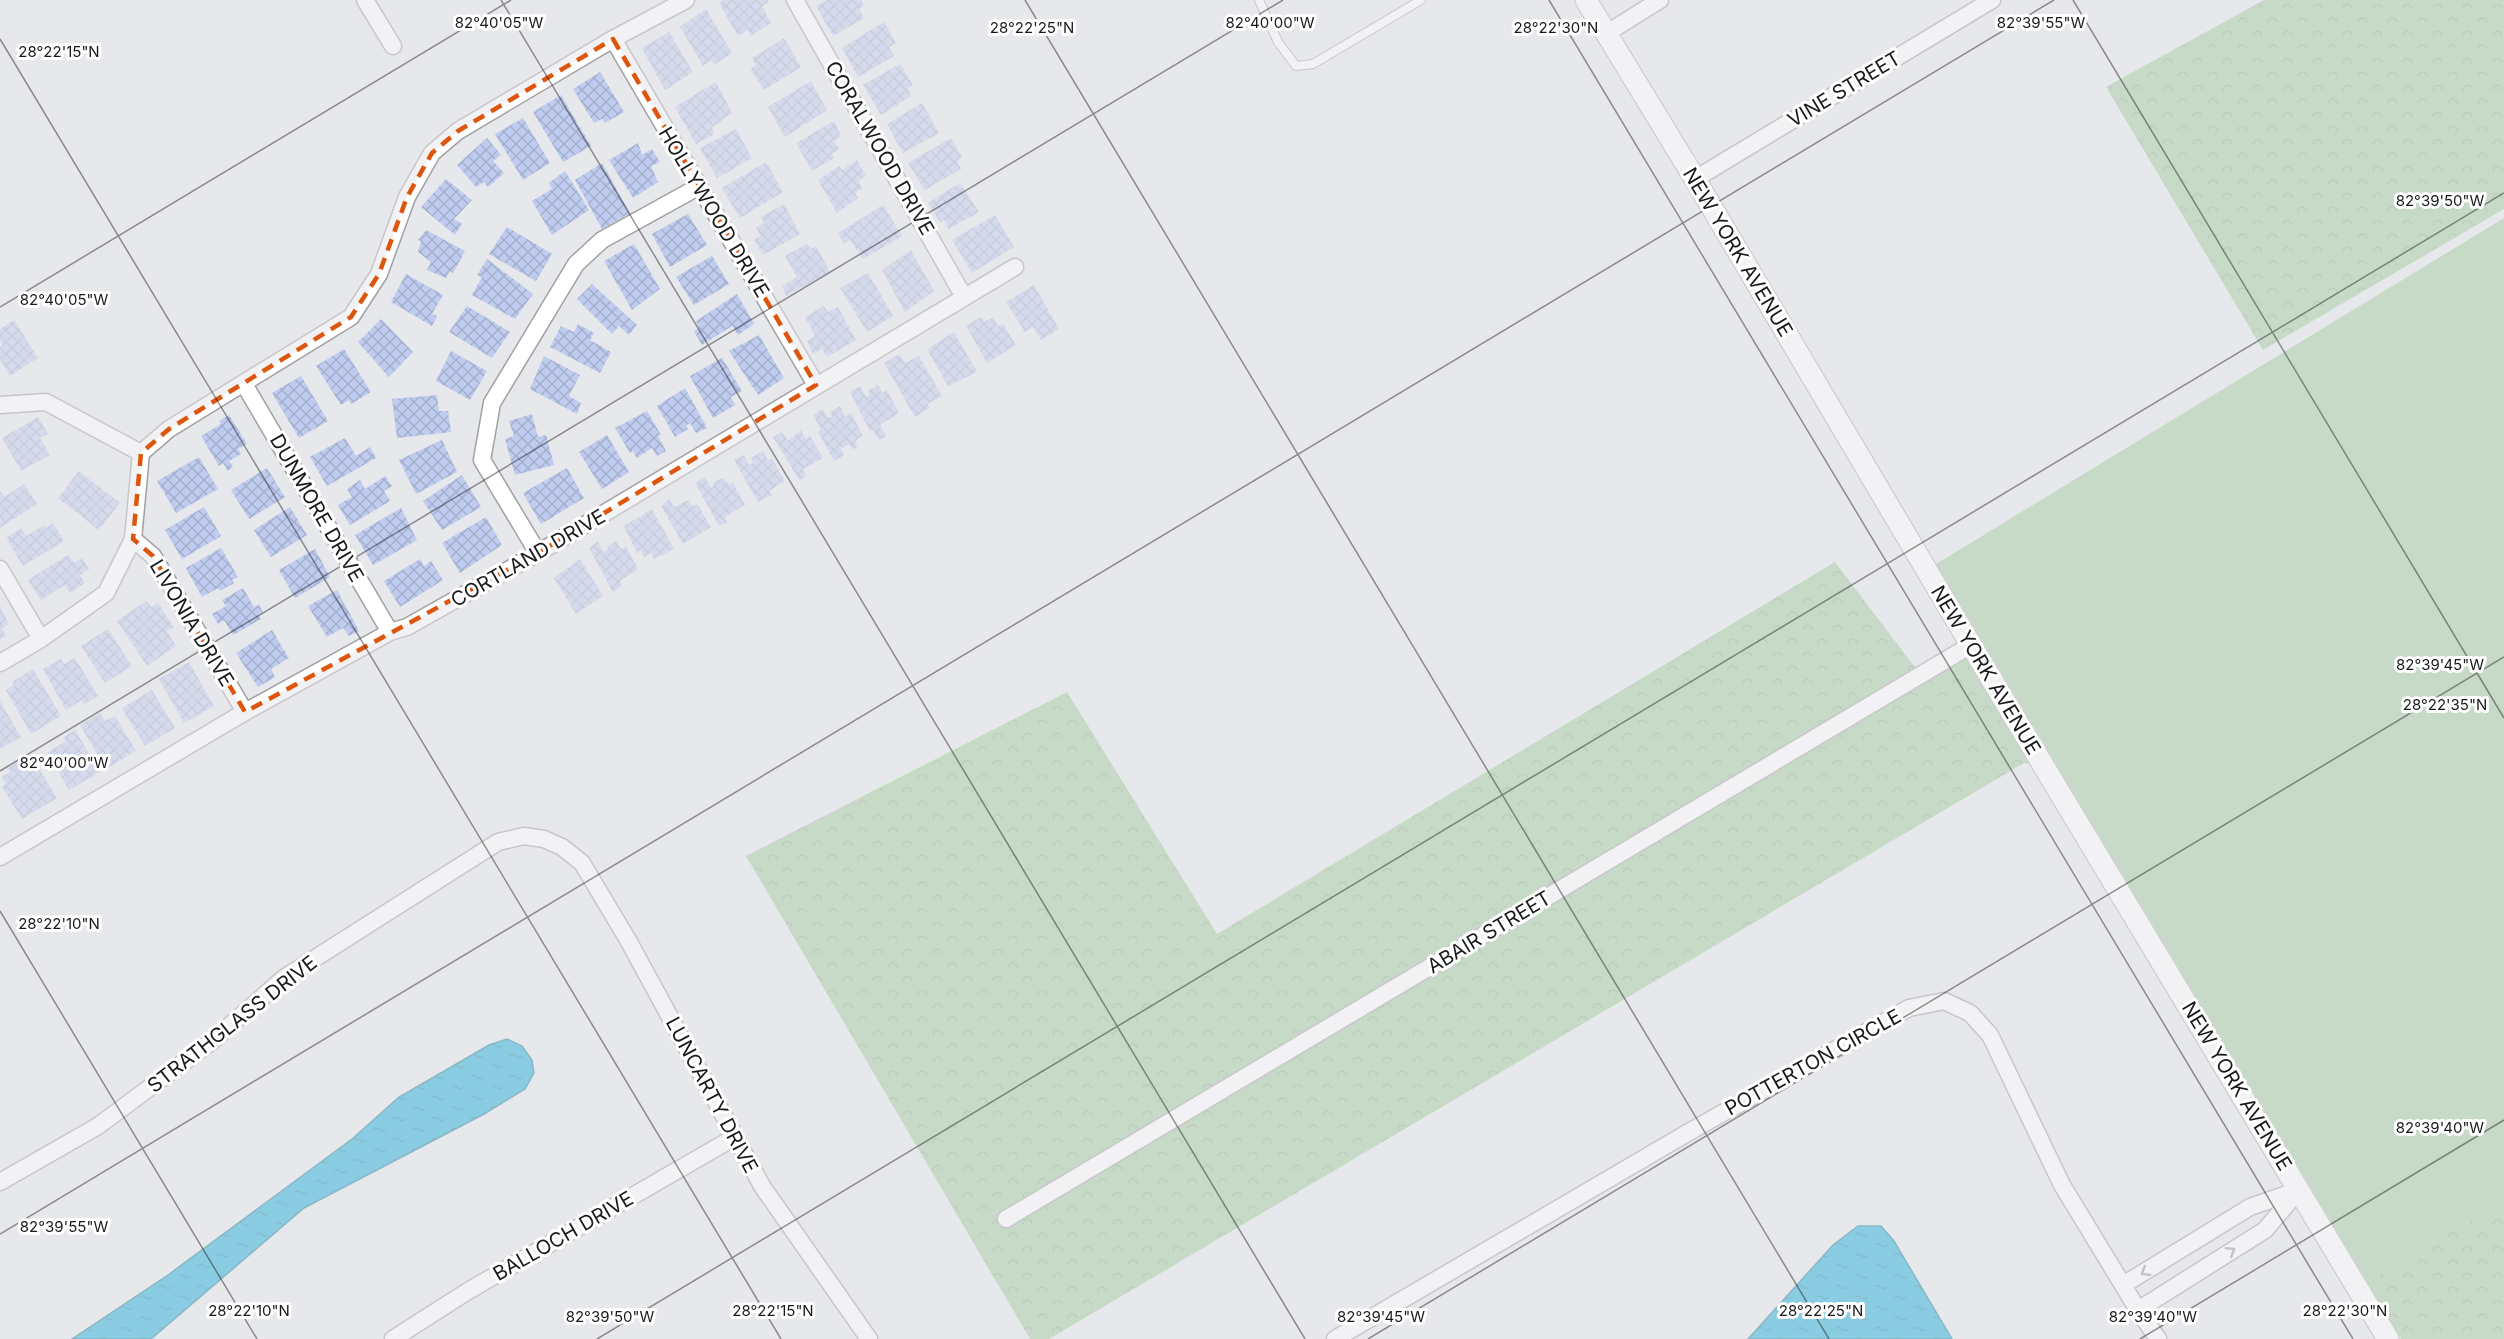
<svg xmlns="http://www.w3.org/2000/svg" width="2504" height="1339" font-family="Inter,sans-serif">
  <style>
    .grass { fill: #a1ca9b }
    .forest { fill: url(#forest-crowns) }
    .water { fill: url(#water-ripples); stroke: #197e9c; stroke-width: 1.5 }
    .building { fill: url(#building-cross-hatch) }
    .lines { fill: none; stroke-linecap: round; stroke-linejoin: round }
    .service-casing { stroke: #a0a1a3; stroke-width: 10 }
    .minor-casing { stroke: #a0a1a3; stroke-width: 19 }
    .tertiary-casing { stroke: #a0a1a3; stroke-width: 23 }
    .service { stroke: #fff; stroke-width: 8 }
    .minor { stroke: #fff; stroke-width: 16 }
    .tertiary { stroke: #fff; stroke-width: 21 }
    .oneway { stroke: #979898 }
    .marked { fill: none; stroke: #de560d; stroke-width: 4.5; stroke-dasharray: 12 8; stroke-linejoin: round }
    .ticks { fill: none; stroke: #18191a; stroke-width: 1.5; stroke-opacity: 0.45 }
    .labels { text-anchor: middle; stroke-width: 6; stroke-linejoin: round; paint-order: stroke }
    .street-label { font-size: 20px; fill: #18191a; stroke: #fff }
    .ticks-label { font-size: 15px; text-anchor: middle; fill: #18191a; stroke: #fff; stroke-width: 6; stroke-linejoin: round; paint-order: stroke }
  </style>
  <defs>
    <pattern id="forest-crowns" width="20" height="18" patternUnits="userSpaceOnUse" patternTransform="scale(1.5)"><rect width="20" height="18" fill="#a1ca9b"/><path d="M2 6a3 3 0 1 1 6 0M12 15a3 3 0 1 1 6 0" fill="none" stroke="#8aad85"/></pattern>
    <pattern id="water-ripples" width="26" height="14" patternUnits="userSpaceOnUse" patternTransform="scale(1.5)"><rect width="26" height="14" fill="#19aad4"/><path d="M2 4q2-2 4 0t4 0M15 11q2-2 4 0t4 0" fill="none" stroke="#158aab"/></pattern>
    <pattern id="building-cross-hatch" width="8" height="8" patternUnits="userSpaceOnUse" patternTransform="scale(1.5)"><rect width="8" height="8" fill="#bfccef"/><path d="M0 0l8 8M0 8l8-8" fill="none" stroke="#a3afcc"/></pattern>
  </defs>
  <rect width="100%" height="100%" fill="#e7e8eb"/>
  <path class="grass" d="M2504,218v981l-118,73 -20,8 -430,-716z"/>
  <path class="forest" d="M2264,0h240v209l-241,141 -157,-263z
    M1835,562l82,108 40,-27 72,121 -5,-1 -975,576h-19l-284,-483 321,-164 150,242z
    M2504,1199v140h-103l-35,-59 20,-8z"/>
  <path class="water" d="M507,1039l15,7 10,14 2,13 -9,16 -41,25 -180,94 -153,131h-79l96,-64 184,-136 47,-42 90,-52z
    M1858,1226h23l13,15 58,98h-204l85,-94z"/>
  <path class="building" d="M724,0h44l1,2 -7,4 9,17 -20,13 -3,-6 -10,6 -19,-33z
    M827,0h34l3,6 -5,3 5,9 -31,18 -17,-30z
    M706,9l26,44 -18,12 -3,-5 -8,6 -23,-39z
    M884,22l12,21 -7,4 5,9 -36,21 -16,-29z
    M669,32l24,40 -28,18 -23,-42z
    M784,38l17,29 -37,23 -14,-21 6,-4 -4,-7z
    M900,64l13,21 -6,3 4,8 -30,19 -18,-30z
    M600,72l24,40 -19,11 -3,-4 -8,4 -21,-34z
    M811,81l16,29 -42,27 -17,-30z
    M716,82l16,31 -20,14 2,7 -18,10 -21,-37z
    M561,95l30,51 -28,16 -30,-50z
    M922,103l17,30 -36,20 -16,-29z
    M523,118l27,45 -27,17 -28,-46z
    M834,121l7,15 -7,5 5,8 -7,5 2,4 -22,13 -16,-28z
    M736,129l16,29 -35,20 -17,-30z
    M487,138l14,17 -8,6 11,12 -16,14 -4,-5 -8,5 -19,-22z
    M951,138l11,19 -5,4 4,8 -36,21 -17,-27z
    M638,143l4,12 10,-6 8,13 -9,4 7,16 -25,16 -24,-38z
    M857,160l9,16 -8,5 4,7 -7,5 3,5 -21,15 -19,-33 21,-14 3,4z
    M766,162l17,30 -43,26 -18,-30z
    M602,163l28,50 -28,16 -27,-49z
    M565,171l24,39 -37,25 -20,-34 20,-12 -3,-6z
    M446,179l26,21 -18,19 8,5 -7,11 -34,-28z
    M960,183l19,29 -30,17 -5,-9 -4,2 -12,-19z
    M784,204l16,30 -37,21 -9,-15 7,-4 -5,-8 8,-5 -3,-6z
    M883,205l19,31 -39,23 -13,-19 -6,4 -6,-11z
    M688,214l19,31 -37,22 -18,-33z
    M995,215l19,32 -42,26 -20,-33z
    M507,227l45,27 -16,27 -47,-27z
    M426,230l39,21 -12,22 -3,-2 -4,7 -19,-8 4,-8 -13,-10 3,-11 -3,-1z
    M634,244l26,45 -28,21 -28,-49z
    M807,244l4,5 5,-3 14,26 -44,24 -4,-10 15,-9 -12,-21z
    M911,250l23,41 -29,21 -23,-42z
    M712,256l17,28 -35,21 -18,-28z
    M487,259l46,35 -18,25 -43,-24 10,-18 -5,-2z
    M868,273l25,43 -26,16 -27,-44z
    M406,274l37,21 -11,19 5,2 -5,10 -41,-24z
    M592,284l45,41 -8,10 -10,-9 -7,8 -35,-35z
    M1034,285l25,44 -18,11 -8,-13 -8,5 -19,-30z
    M737,294l17,30 -16,11 -6,-9 -30,19 -8,-14 5,-3 -3,-7z
    M467,306l43,26 -18,26 -43,-26z
    M824,306l4,6 10,-5 18,33 -29,17 -5,-8 -9,5 -6,-13 8,-5 -10,-19z
    M981,317l3,5 9,-4 5,8 5,-2 13,21 -29,18 -21,-37z
    M381,319l32,33 -24,25 -31,-35z
    M14,320l24,38 -28,18 -10,-17v-12l3,-2 -3,-5v-11z
    M578,324l16,9 -4,7 21,12 -11,21 -50,-26 11,-21 13,6z
    M954,332l23,40 -29,14 -21,-37z
    M759,335l25,43 -26,17 -29,-44z
    M344,349l27,43 -20,12 -2,-4 -8,5 -25,-39z
    M451,351l36,20 -17,29 -34,-19z
    M899,354l6,9 14,-7 23,40 -15,8 3,4 -15,9 -31,-54z
    M544,356l36,19 -11,21 12,7 -4,11 -47,-25z
    M722,358l20,33 -11,6 4,8 -22,13 -23,-42z
    M301,376l27,45 -29,17 -27,-45z
    M878,385l4,8 5,-3 12,23 -19,12 6,11 -7,4 -6,-10 -3,1 -20,-39 10,-6 6,11 4,-3 -2,-3z
    M685,388l22,40 -11,5 -6,-10 -4,3 2,3 -13,8 -18,-31z
    M437,395l2,16h9l3,21 -54,6 -5,-39z
    M840,406l5,11 6,-4 12,23 -8,5 3,5 -5,4 -4,-6 -8,4 3,7 -10,6 -16,-29 3,-3 -8,-14 9,-6 6,9 4,-1 -2,-5z
    M647,411l14,24 -3,1 8,15 -9,5 -5,-8 -15,10 -4,-7 -3,2 -15,-25z
    M532,414l6,23 8,-2 8,30 -39,10 -10,-36 9,-3 -5,-15z
    M229,415l18,29 -9,5 3,5 -12,7 4,6 -5,4 -5,-8 -4,3 -18,-30 20,-12 -2,-3z
    M38,417l10,17 -8,4 10,17 -29,16 -19,-33z
    M801,430l5,9 4,-3 13,22 -20,11 3,7 -6,5 -27,-44 9,-5 6,9z
    M607,435l22,37 -27,17 -23,-37z
    M345,438l11,18 14,-9 6,11 -49,28 -17,-29z
    M442,440l15,32 -41,22 -17,-34z
    M763,451l5,9 4,-1 13,22 -16,10 3,4 -14,7 -24,-42 10,-5 5,10 4,-2 -2,-5z
    M199,457l19,32 -42,24 -19,-32z
    M267,468l18,29 -36,22 -18,-29z
    M567,468l17,30 -43,26 -18,-31z
    M79,471l41,32 -21,27 -41,-32z
    M462,475l19,32 -39,23 -19,-29z
    M385,476l7,10 -8,5 6,10 -40,24 -12,-20 14,-8 -5,-8 13,-9 5,9z
    M705,477l6,11 3,-2 -1,-4 11,-4 5,7 4,-2 12,22 -20,12 2,5 -8,4 -24,-43z
    M24,484l13,20 -37,24v-37l4,6z
    M669,499l5,8 15,-7 3,6 6,-1 13,22 -28,17 -22,-38z
    M204,507l17,29 -39,23 -17,-29z
    M290,507l17,28 -36,22 -17,-27z
    M401,508l16,32 -44,25 -18,-30z
    M652,509l22,40 -20,10 -3,-6 -7,4 -3,-7 -4,3 -13,-27z
    M486,517l16,28 -42,28 -18,-30z
    M53,523l11,18 -41,25 -17,-28 15,-10 5,8 18,-11 2,3z
    M598,541l5,11 5,-3 -1,-3 9,-5 5,8 5,-2 12,22 -18,12 1,5 -8,6 -24,-44z
    M221,548l17,29 -6,3 2,3 -14,8 -2,-3 -16,9 -16,-29z
    M315,549l15,28 -35,21 -16,-28z
    M68,555l6,8 8,-5 7,11 -9,6 5,8 -15,10 -5,-8 -24,15 -13,-20z
    M420,559l4,7 7,-5 12,19 -43,27 -16,-26z
    M580,559l23,37 -27,18 -22,-36z
    M243,588l11,19 5,-2 4,7 -5,3 3,4 -28,16 -9,-15 -6,4 -6,-10 14,-8 -4,-6z
    M337,590l22,41 -10,5 -6,-8 -16,9 -19,-31z
    M146,601l5,6 7,-4 16,24 -7,4 9,15 -29,20 -30,-45z
    M0,607l9,17 -7,4 4,8 -6,3z
    M108,629l24,37 -27,17 -24,-37z
    M272,630l17,28 -18,11 4,8 -17,10 -22,-34z
    M75,658l23,38 -14,8 -2,-4 -16,10 -23,-41 18,-10 3,5z
    M189,662l25,44 -30,17 -25,-44z
    M33,669l28,47 -30,18 -25,-44 8,-5 -2,-3z
    M152,690l23,38 -30,18 -23,-38z
    M0,701l21,36 -21,12z
    M100,713l5,8 10,-5 21,35 -30,18 -26,-44z
    M75,730l25,42 -31,18 -22,-37 19,-12 -2,-4z
    M30,754l27,44 -35,21 -20,-32 4,-3 -4,-7 8,-5 -2,-4z"/>
  <g class="lines">
    <g class="service-casing">
      <path id="service" d="M1259,0l19,42 18,24 17,-2 108,-64"/>
    </g>
    <g class="minor-casing">
      <path id="minor" d="M365,0l28,46
        M795,0l169,297
        M1607,33l53,-33
        M613,39l203,346
        M1695,179l297,-179
        M244,384l146,248
        M0,405l46,-3 95,51
        M133,539l20,17 92,156
        M538,553l-56,-93 10,-57 84,-139 26,-24 96,-53
        M0,569l41,70
        M0,663l41,-24 65,-46 27,-54 8,-86 28,-24 182,-112 28,-43 28,-77 25,-44 26,-22 155,-92 73,-39
        M0,857l245,-145 145,-80 17,-5 131,-74 477,-286
        M0,1182l98,-56 113,-84 73,-64 214,-136 26,-6 20,3 18,8 20,16 46,77 134,246 107,153
        M1006,1219l965,-574
        M2123,1285l127,-78 49,-17 -34,40 -127,80
        M393,1339l75,-48 267,-154
        M1335,1339l354,-207 220,-124 35,-7 26,12 20,22 72,150 76,125 20,29"/>
    </g>
    <g class="tertiary-casing">
      <path id="tertiary" d="M1586,0l109,179 276,466 417,694"/>
    </g>
    <use href="#service" class="service"/>
    <use href="#minor" class="minor"/>
    <use href="#tertiary" class="tertiary"/>
  </g>
  <defs><path id="oneway-chevron" d="M-2-3.5L2.5 0L-2 3.5" fill="none" stroke-width="1.6" stroke-linecap="round" stroke-linejoin="round" transform="scale(1.5)"/></defs>
  <g class="oneway">
    <use href="#oneway-chevron" transform="translate(2231 1251) rotate(-32)"/>
    <use href="#oneway-chevron" transform="translate(2145 1272) rotate(149)"/>
  </g>
  <path d="M0 0H2504V1339H0ZM613,39l203,346 -278,168 -293,159 -92,-156 -20,-17 8,-86 28,-24 182,-112 28,-43 28,-77 25,-44 26,-22z" fill="#e7e8eb" fill-opacity=".55" fill-rule="evenodd"/>
  <path class="marked" d="M613,39l203,346 -278,168 -293,159 -92,-156 -20,-17 8,-86 28,-24 182,-112 28,-43 28,-77 25,-44 26,-22z"/>
  <path class="ticks" d="M501,0l804,1339M1025,0l804,1339M1549,0l804,1339M2073,0l431,718M0,39l781,1300M0,307l511,-307M0,771l1283,-771M0,911l257,428M0,1234l2054,-1234M597,1339l1907,-1146M1368,1339l1136,-682M2140,1339l364,-219"/>
  <g class="labels">
    <g class="street-label">
      <text transform="translate(1844 89) rotate(-31)" y="7">VINE STREET</text>
      <text transform="translate(880 148) rotate(60)" y="7">CORALWOOD DRIVE</text>
      <text transform="translate(714 212) rotate(59)" y="7">HOLLYWOOD DRIVE</text>
      <text transform="translate(1738 252) rotate(59)" y="7">NEW YORK AVENUE</text>
      <text transform="translate(317 508) rotate(60)" y="7">DUNMORE DRIVE</text>
      <text transform="translate(528 558) rotate(-30)" y="7">CORTLAND DRIVE</text>
      <text transform="translate(192 623) rotate(59)" y="7">LIVONIA DRIVE</text>
      <text transform="translate(1986 670) rotate(59)" y="7">NEW YORK AVENUE</text>
      <text transform="translate(1489 932) rotate(-31)" y="7">ABAIR STREET</text>
      <text transform="translate(232 1024) rotate(-38)" y="7">STRATHGLASS DRIVE</text>
      <text transform="translate(1813 1062) rotate(-29)" y="7">POTTERTON CIRCLE</text>
      <text transform="translate(2237 1086) rotate(59)" y="7">NEW YORK AVENUE</text>
      <text transform="translate(712 1095) rotate(62)" y="7">LUNCARTY DRIVE</text>
      <text transform="translate(563 1236) rotate(-30)" y="7">BALLOCH DRIVE</text>
    </g>
  </g>
  <g class="ticks-label">
    <text x="499" y="28">82°40'05"W</text>
    <text x="1270" y="28">82°40'00"W</text>
    <text x="2041" y="28">82°39'55"W</text>
    <text x="1556" y="33">28°22'30"N</text>
    <text x="1032" y="33">28°22'25"N</text>
    <text x="59" y="57">28°22'15"N</text>
    <text x="2440" y="206">82°39'50"W</text>
    <text x="64" y="305">82°40'05"W</text>
    <text x="2440" y="670">82°39'45"W</text>
    <text x="2445" y="710">28°22'35"N</text>
    <text x="64" y="768">82°40'00"W</text>
    <text x="59" y="929">28°22'10"N</text>
    <text x="2440" y="1133">82°39'40"W</text>
    <text x="64" y="1232">82°39'55"W</text>
    <text x="249" y="1316">28°22'10"N</text>
    <text x="773" y="1316">28°22'15"N</text>
    <text x="1821" y="1316">28°22'25"N</text>
    <text x="2345" y="1316">28°22'30"N</text>
    <text x="610" y="1322">82°39'50"W</text>
    <text x="1381" y="1322">82°39'45"W</text>
    <text x="2153" y="1322">82°39'40"W</text>
  </g>
</svg>
